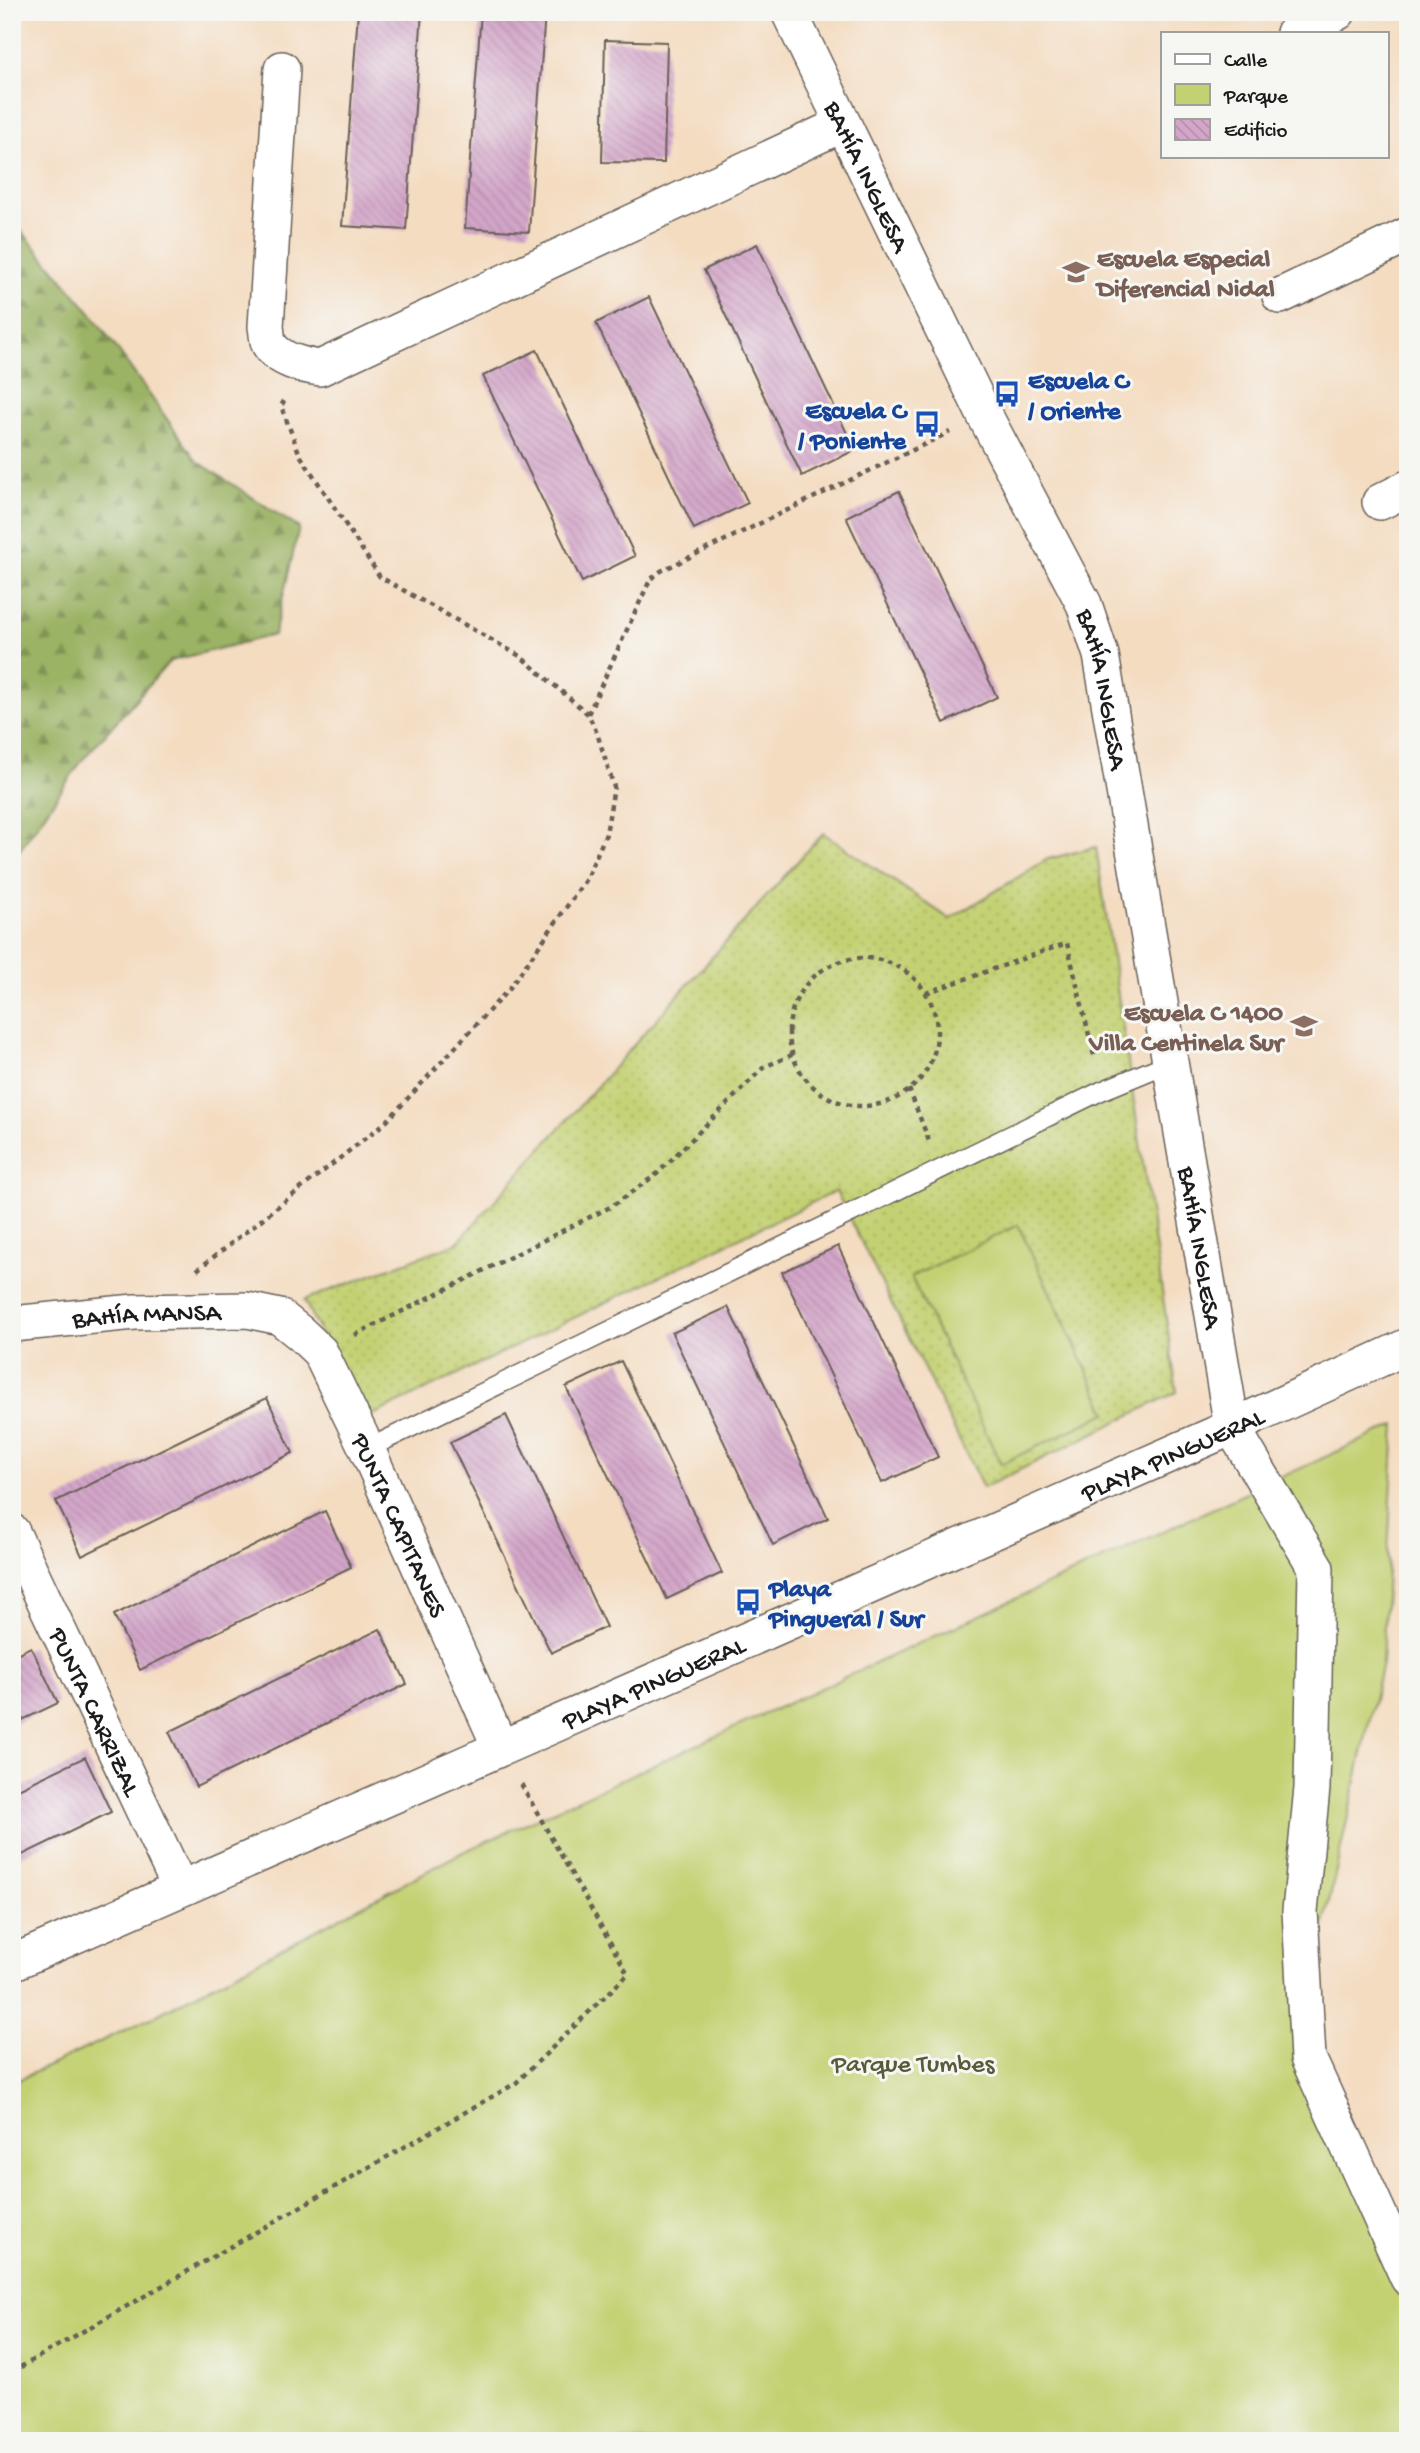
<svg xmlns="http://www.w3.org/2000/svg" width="1420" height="2453" font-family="'Gochi Hand',sans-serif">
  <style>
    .grass { fill: url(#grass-dots); stroke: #707648; stroke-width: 2 }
    .forest { fill: url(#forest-firs); stroke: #5c6840; stroke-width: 2 }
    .park { fill: #c4d173; stroke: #707648; stroke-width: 2 }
    .building { fill: url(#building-back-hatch) }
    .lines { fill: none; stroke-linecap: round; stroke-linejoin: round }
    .service-casing { stroke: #685f56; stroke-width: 21 }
    .minor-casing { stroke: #685f56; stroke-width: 38 }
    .path { stroke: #685f56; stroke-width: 4.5; stroke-dasharray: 5 5; stroke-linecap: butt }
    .service { stroke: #fff; stroke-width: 18 }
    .minor { stroke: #fff; stroke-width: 35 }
    .labels { text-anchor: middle; stroke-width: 6; stroke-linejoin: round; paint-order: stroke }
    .street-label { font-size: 26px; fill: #1c1c1c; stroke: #f6f6f2 }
    .education-label { font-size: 26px; font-weight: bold; fill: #785e54; stroke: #f6f6f2; text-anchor: start }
    .transit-label { font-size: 26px; font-weight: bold; fill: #164399; stroke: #f6f6f2; text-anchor: start }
    .park-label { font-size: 26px; fill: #575b3a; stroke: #f6f6f2 }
  </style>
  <defs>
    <pattern id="grass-dots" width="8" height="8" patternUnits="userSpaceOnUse" patternTransform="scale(1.75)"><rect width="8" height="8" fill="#c4d173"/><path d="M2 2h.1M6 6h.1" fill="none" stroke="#a8b363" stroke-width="1.8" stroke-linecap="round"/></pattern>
    <pattern id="forest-firs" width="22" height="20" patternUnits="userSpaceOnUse" patternTransform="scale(1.75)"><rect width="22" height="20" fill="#9bb365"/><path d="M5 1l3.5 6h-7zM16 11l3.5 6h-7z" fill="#7e9152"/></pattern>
    <pattern id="building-back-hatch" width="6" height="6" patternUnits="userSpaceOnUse" patternTransform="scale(1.75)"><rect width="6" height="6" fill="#d3a6c9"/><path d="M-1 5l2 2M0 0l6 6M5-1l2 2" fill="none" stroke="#b58eac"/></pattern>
  </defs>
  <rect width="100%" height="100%" fill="#f6f6f2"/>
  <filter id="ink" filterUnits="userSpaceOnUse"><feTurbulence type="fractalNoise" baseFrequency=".0143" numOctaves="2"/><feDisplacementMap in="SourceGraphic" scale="14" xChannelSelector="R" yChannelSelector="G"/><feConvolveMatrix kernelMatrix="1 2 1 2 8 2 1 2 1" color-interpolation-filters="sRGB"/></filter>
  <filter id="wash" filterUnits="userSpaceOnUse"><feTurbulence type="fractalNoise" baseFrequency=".00686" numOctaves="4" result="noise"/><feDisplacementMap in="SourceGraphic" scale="28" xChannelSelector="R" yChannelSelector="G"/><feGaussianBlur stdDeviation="1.57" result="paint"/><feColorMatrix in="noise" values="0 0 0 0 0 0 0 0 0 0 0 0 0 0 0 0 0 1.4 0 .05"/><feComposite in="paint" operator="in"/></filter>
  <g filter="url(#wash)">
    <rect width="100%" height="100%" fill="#f4dcc1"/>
    <path class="grass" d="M823,833l127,86 98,-60 48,-12 81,545 -194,96 -147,-297 -473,229 -59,-120 153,-57z"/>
    <path class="forest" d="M12,220l80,94 105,147 102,67 -25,107 -104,26 -87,98 -71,102z"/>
    <path class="park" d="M1018,1225l89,188 -106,51 -90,-187z
      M1395,1425l-13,238 -88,396 114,219v163h-1396v-358l143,-67 304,-162z"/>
    <g id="blocks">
      <path class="building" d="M358,12h64l-16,218 -64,-4z
        M481,12h64l-16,220 -64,-4z
        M605,40l62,2 -3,121 -62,-1z
        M757,244l98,206 -53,26 -98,-206z
        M649,297l99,206 -54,26 -98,-206z
        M537,350l98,206 -53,26 -99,-206z
        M899,491l98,206 -53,26 -98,-206z
        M838,1246l100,211 -56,26 -100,-211z
        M728,1307l100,211 -55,27 -101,-212z
        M621,1361l101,212 -55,26 -101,-212z
        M267,1398l26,55 -211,103 -26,-55z
        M506,1415l100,212 -55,26 -101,-211z
        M325,1511l26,56 -211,103 -26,-55z
        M380,1629l27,55 -211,103 -27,-55z
        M31,1647l27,56 -46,22v-69z
        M85,1757l26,55 -99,48v-68z"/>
    </g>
  </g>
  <g filter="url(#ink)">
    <use href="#blocks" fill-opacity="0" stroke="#685f56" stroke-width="2"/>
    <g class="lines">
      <g class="service-casing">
        <path id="service" d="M367,1449l734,-358 70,-29"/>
      </g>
      <g class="minor-casing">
        <g id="minor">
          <path id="s1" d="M789,12l196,404 99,188 17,51 131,772 84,141 -4,220 -12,123 8,147 100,220"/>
          <path d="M1294,33l44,-21"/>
          <path d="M282,69l-16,258c1,4 1,13 3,17 9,16 35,22 51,24l523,-244"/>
          <path d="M1280,296l128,-61"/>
          <path d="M1380,502l28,-14"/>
          <path id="s2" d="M12,1324l123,-12 112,-2 33,7 20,16 20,19 47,97 133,298"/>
          <path id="s3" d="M12,1532l168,356"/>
          <path id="s4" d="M12,1963l1220,-536 176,-81"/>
        </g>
      </g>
      <path class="path" d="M588,714l62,-134 11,-9 289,-139
        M789 1032a74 74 0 1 1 148 0a74 74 0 1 1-148 0Z
        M926,993l141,-50 28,117
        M909,1089l20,52
        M197,1270l189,-148 123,-133 77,-110 20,-45 8,-47 -17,-54 -9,-19 -68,-58 -140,-79 -80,-122 -19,-49 3,-5
        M355,1335l257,-129 45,-32 107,-107 28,-12
        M12,2372l504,-289 112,-109 -108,-192"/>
      <use href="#service" class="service"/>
      <use href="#minor" class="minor"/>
    </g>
  </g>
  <defs>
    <g id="school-bare" transform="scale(2.1)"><path d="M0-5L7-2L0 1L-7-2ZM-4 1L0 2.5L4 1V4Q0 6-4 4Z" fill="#8d6e63" stroke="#f6f6f2" stroke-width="2.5" paint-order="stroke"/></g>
    <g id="bus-bare" transform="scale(2.1)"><path d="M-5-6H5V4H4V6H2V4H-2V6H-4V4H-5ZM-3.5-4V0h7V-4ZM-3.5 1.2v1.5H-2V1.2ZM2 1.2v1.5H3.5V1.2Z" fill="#1a4fb4" stroke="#f6f6f2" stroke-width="2.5" paint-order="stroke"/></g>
  </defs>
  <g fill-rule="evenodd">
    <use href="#school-bare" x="1076" y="272"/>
    <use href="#bus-bare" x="1007" y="394"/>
    <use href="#bus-bare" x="927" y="424"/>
    <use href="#school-bare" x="1304" y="1026"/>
    <use href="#bus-bare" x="748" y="1602"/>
  </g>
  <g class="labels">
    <g class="street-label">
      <text dy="9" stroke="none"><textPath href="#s1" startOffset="182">BAHÍA INGLESA</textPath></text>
      <text dy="9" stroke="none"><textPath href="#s1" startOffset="749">BAHÍA INGLESA</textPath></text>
      <text dy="9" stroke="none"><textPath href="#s1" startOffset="1316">BAHÍA INGLESA</textPath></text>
      <text dy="9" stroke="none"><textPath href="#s2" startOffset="135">BAHÍA MANSA</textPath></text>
      <text dy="9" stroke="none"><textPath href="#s4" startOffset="1267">PLAYA PINGUERAL</textPath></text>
      <text dy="9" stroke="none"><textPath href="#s2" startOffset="513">PUNTA CAPITANES</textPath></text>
      <text dy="9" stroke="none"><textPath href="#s4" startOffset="700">PLAYA PINGUERAL</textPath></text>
      <text dy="9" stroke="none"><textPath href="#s3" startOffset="198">PUNTA CARRIZAL</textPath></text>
    </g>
    <g class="education-label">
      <text x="1097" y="266">Escuela Especial<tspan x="1097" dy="30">Diferencial Nidal</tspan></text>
      <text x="1283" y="1020" text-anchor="end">Escuela C 1400<tspan x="1283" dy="30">Villa Centinela Sur</tspan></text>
    </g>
    <g class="transit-label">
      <text x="1028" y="388">Escuela C<tspan x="1028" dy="30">/ Oriente</tspan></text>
      <text x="906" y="418" text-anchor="end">Escuela C<tspan x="906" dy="30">/ Poniente</tspan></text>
      <text x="769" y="1596">Playa<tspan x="769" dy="30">Pingueral / Sur</tspan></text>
    </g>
    <g class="park-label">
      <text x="913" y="2071">Parque Tumbes</text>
    </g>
  </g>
  <rect width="1420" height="2453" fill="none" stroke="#f6f6f2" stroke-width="42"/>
  <rect x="1161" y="32" width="228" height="126" fill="#f6f6f2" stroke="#9f9f9c" stroke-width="2"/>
  <rect x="1175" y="54" width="35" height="10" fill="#ffffff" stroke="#9f9f9c" stroke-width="2"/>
  <text x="1224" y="66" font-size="21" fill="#1c1c1c">Calle</text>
  <rect x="1175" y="84" width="35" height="21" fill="#c4d173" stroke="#9f9f9c" stroke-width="2"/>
  <text x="1224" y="102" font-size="21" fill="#1c1c1c">Parque</text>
  <rect x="1175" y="119" width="35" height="21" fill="url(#building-back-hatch)" stroke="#9f9f9c" stroke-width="2"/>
  <text x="1224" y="136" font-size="21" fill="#1c1c1c">Edificio</text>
</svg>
